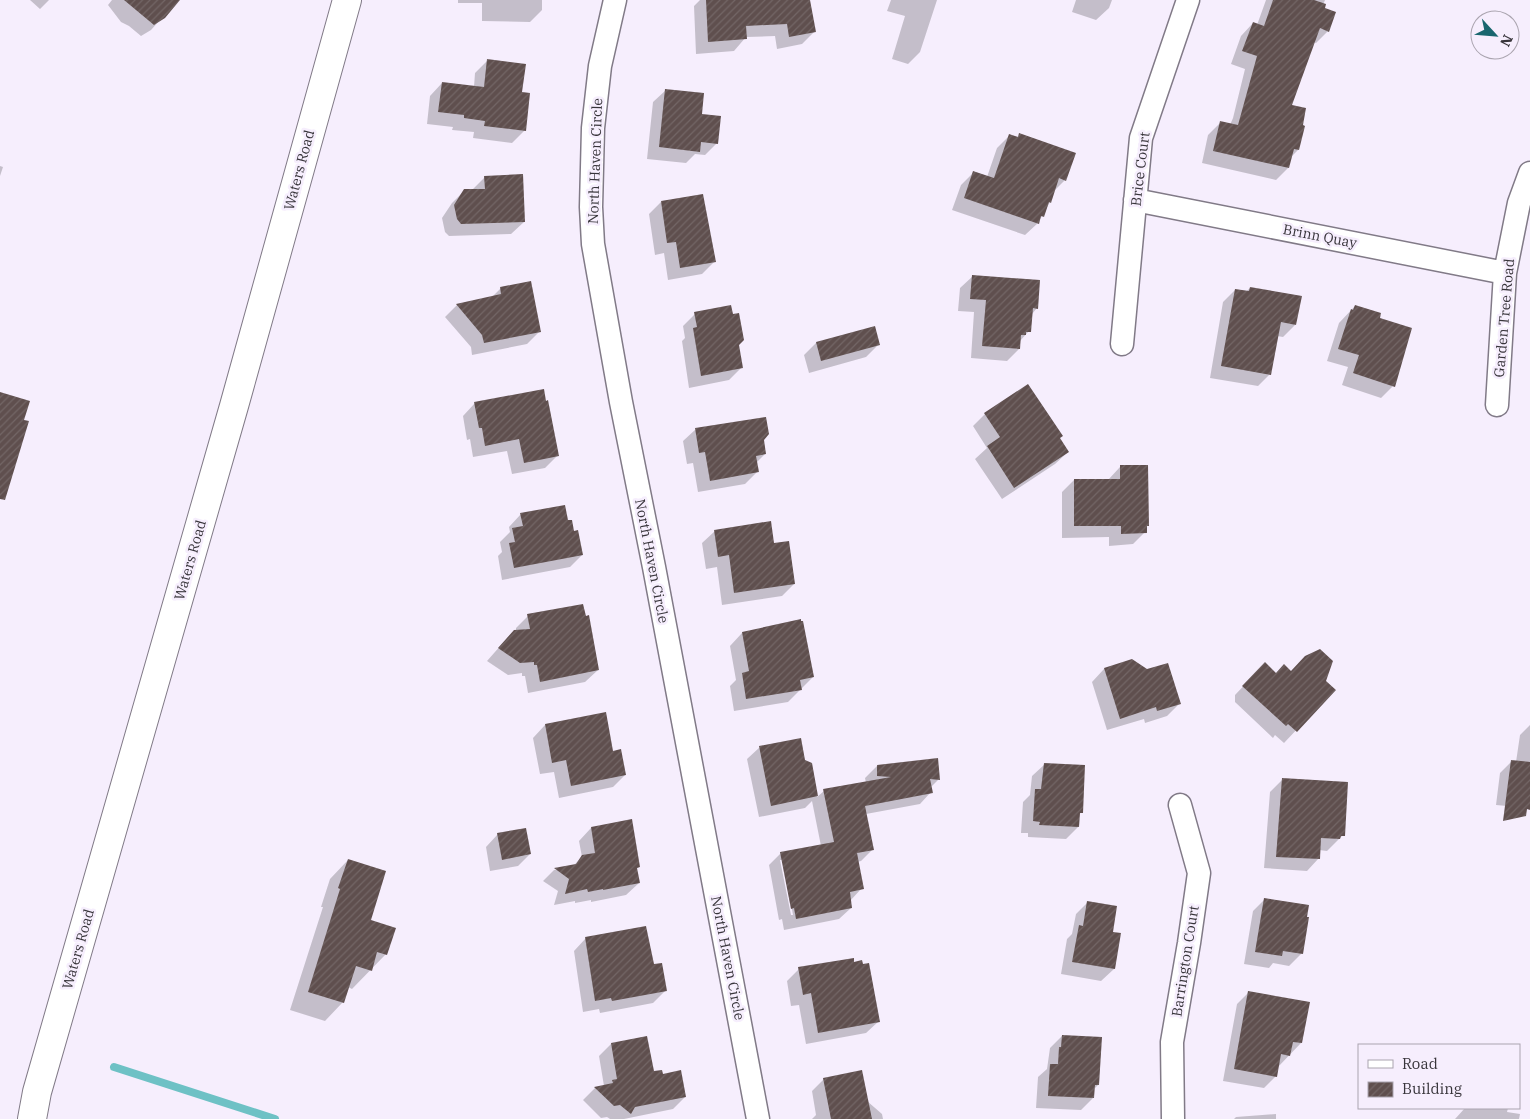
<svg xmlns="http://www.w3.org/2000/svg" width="1530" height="1119" font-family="'IBM Plex Serif',serif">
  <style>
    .shadow { fill: #0003; fill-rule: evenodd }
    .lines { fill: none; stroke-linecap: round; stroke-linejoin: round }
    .stream { stroke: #6ec1c5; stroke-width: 8 }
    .building { fill: url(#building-hatch) }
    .street-casing { stroke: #817a87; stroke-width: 25 }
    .secondary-casing { stroke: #817a87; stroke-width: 30 }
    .street { stroke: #fff; stroke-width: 22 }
    .secondary { stroke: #fff; stroke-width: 28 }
    .labels { text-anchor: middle; stroke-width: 5; stroke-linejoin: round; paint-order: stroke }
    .street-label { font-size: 14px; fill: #38353b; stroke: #f6eefd }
  </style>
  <defs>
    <pattern id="building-hatch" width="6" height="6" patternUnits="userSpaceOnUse" patternTransform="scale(1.25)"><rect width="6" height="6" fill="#5f4f4e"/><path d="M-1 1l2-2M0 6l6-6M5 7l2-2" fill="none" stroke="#736666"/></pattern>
  </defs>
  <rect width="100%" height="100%" fill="#f6eefd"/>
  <path class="shadow" d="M30,0h19l-9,9z
    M112,0h66l-27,30 -10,6 -12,-10 -8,-4 -13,-17z
    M458,0h84v10l-12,12 -48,-1v-18h-24z
    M700,0h109l6,31 -13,13 -25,5 -2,-13 -29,1 -12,14 -38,3 -2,-48z
    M891,0h46l-17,52 -12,12 -16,-5 13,-43 -18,-5z
    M1076,0h36l-3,8 -13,12 -24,-8z
    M1266,0h59l-2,5 5,26 -12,12 -3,-1 -23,64 8,44 -7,7 -3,11 -12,12 -74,-17 6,-28 13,-13 9,3 3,-7 12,-49 -14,-5 10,-28 12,-13 4,2z
    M487,61l34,33 4,36 -13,13 -39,-5 1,-6 -22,-2 1,-3 -26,-3 3,-28 12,-13 32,4 1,-14z
    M666,90l35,25 16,28 -12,12 -10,-1 -9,9 -39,-4 6,-57z
    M1020,135l45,45 -12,12 -3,10 -12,21 -13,12 -73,-25 9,-25 12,-12 14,4 10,-29 12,-12 7,2z
    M0,166l3,1 -3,9z
    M485,177l39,45 -13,12 -62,2 -4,-4 -3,-14 10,-15 13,-13 8,-1z
    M661,202l53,60 -12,12 -34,6 -4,-27 -9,2 -6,-41z
    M973,276l64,32 -5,6 -3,17 -9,10 -1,8 -12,12 -36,-3 3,-46 -16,-1 2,-23z
    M501,288l38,44 -12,12 -55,11 -1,-8 -26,-30 12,-12 35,-8z
    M1250,288l45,37 -12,12 -6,-1 -7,38 -12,12 -48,-8 13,-76 12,-12 11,2z
    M1355,306l23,13 15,67 -12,12 -39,-13 6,-18 -21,-6 12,-38z
    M695,314l42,31 5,22 -13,13 -40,8 -7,-47 3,-3 -2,-12z
    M874,328l4,17 -12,12 -57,16 -5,-18 12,-12z
    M475,403l82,53 -12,12 -33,6 -5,-23 -34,6 -3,-18 -3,1 -4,-24z
    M985,414l74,24 9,14 -13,12 -53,35 -27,-40 12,-11 -14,-22z
    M696,429l67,11 2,14 -9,9 1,9 -12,12 -47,8 -5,-29 -6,1 -4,-23z
    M1120,467l25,60v5l-12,12 -24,2v-9l-47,1v-46l12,-12h34z
    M521,514l46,8 15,33 -12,12 -68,13 -4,-24 4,-4 -2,-10 10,-10 -1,-5z
    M715,531l79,53 -12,12 -60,9 -5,-38 -11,2 -4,-26z
    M528,616l70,54 -13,12 -57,11 -3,-17h-3v-3l-14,2 -21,-14 15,-17 14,-13v-3z
    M742,633l71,44 -25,25 -54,9 -4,-25 6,-6 -6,-34z
    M1132,660l48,43 -13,13 -22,7 -1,-4 -37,11 -15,-48 12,-13z
    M1291,672l33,9 10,9 -50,53 -9,-8 -2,3 -38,-36v-7l18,-19z
    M545,725l67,27 13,23 -12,12 -54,11 -5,-26 -14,2 -7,-36z
    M1530,725v83l-34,-3 4,-32 12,-12 4,1 4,-27z
    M760,747l51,17 6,33 7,-6 42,-8 -1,-5 12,-12 62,13 -8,8v5l-11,12 -54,10 7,35 -12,12 -4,1 5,26 -12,13 1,7 -12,11 -55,11 -2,-11 -3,1 -10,-55 12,-12 40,-7 -9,-45 -7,7 -46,9 -12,-58zM780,860h3l10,55h-2z
    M1045,764l37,48 -4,3v12l-12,12 -38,-2v-4h-7l2,-31 7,-7 2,-19z
    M1282,780l61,55 -16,16 -8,-1v8l-12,13 -43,-3 6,-76z
    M631,821l8,46 -3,2 3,14 -13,12 -35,7v-2l-16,3v-2l-21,4 4,-14 -15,-10 11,-11 19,-4 9,-9 -3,-16 12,-13z
    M498,834l32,20 -12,12 -28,5 -4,-24z
    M348,860l21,61 17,33 -34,35 -4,-2 -5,15 -18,19 -35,-11 33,-103h-2l9,-28z
    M1265,899l37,54 -13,13 -16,-3 -4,5 -25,-4 9,-53z
    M1088,902l23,31 8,1 -5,35 -13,12 -40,-7 6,-35 5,-5 4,-20z
    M586,938l67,28 13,24 -13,13 -53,10 -1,-4 -16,3 -9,-61z
    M799,969l80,52 -13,12 -60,11 -7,-39 -8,1 -4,-25z
    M1249,992l52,51 -23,24 -2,9 -12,12 -41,-7 14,-77z
    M1062,1036l36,49 -5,5v8l-12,12 -45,-2 2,-31 9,-8 3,-21z
    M611,1044l42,29 9,2 23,22 -12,12 -49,10h-14l-3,-2 -6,1 -18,-18 12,-12 9,-2 -5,-30z
    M824,1079l43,22 15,13 1,5h-71l4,-4 -4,-24z
    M1465,1108h43l-1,4 13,2 -1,5h-64z
    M1276,1114v5h-42l2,-2z"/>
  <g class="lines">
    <path class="stream" d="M114,1067l161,52"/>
  </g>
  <path class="building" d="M124,0h56l-15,18 -11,7z
    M706,0h104l6,32 -27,5 -2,-13 -41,2 1,13 -39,3z
    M1273,0h41l12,4 -1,4 11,4 -7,20 -9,-4 -28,77 14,3 -3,17 2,1 -6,24 -5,-1 -5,19 -76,-17 7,-30 18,4 19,-69 -15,-5 11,-29 11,4z
    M487,59l39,5 -4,28 8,1 -4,38 -42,-5 1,-5 -21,-3v-3l-26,-3 4,-30 42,5z
    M665,89l39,4 -2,21 19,2 -3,28 -17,-2 -1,10 -41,-5z
    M1019,133l57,20 -10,28 -7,-3 -8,25 -2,-1 -5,15 -3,-1 -2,8 -75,-26 9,-27 21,7 15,-44 9,3z
    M523,174l2,48 -64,2 -4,-5 -3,-14 10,-16h21l-1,-13z
    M703,194l13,68 -36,6 -4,-26 -9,1 -6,-42z
    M972,275l68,5 -2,29 -5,-1 -2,24h-5v3h-5l-1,14 -38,-3 4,-46 -16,-1z
    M531,281l10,51 -57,11 -2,-8 -26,-31 45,-10 -1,-7z
    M1250,287l52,9 -6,29 -15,-3 -10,53 -50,-9 14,-77 14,2z
    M731,305l2,9 6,-1 5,27 -5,5 4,23 -42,8 -8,-48 4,-1 -3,-15z
    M1355,305l26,8 -1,5 32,10 -17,59 -42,-14 6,-18 -21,-6 13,-40 2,1z
    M875,326l5,19 -59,16 -5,-19z
    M1028,384l35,52 -3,2 9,14 -55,36 -27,-42 13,-9 -16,-24z
    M544,389l2,12 2,-1 11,56 -35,7 -5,-24 -34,7 -3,-18h-3l-5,-26z
    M0,392l30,9 -6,19 5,1 -24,79 -5,-1z
    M766,417l3,17 -5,6 2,14 -10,2 3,16 -49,9 -5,-29 -6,1 -4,-25z
    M1120,465h28l1,61h-2v7l-26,1v-8h-47v-47h46z
    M565,505l3,15h4l2,11 4,-1 5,25 -69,13 -5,-25 6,-1 -3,-14 11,-2 -3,-13z
    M771,521l3,22 15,-2 6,43 -61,9 -5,-38 -11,2 -4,-27z
    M583,604l3,12 3,-1 10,55 -59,12 -3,-17h-3v-3l-14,1 -22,-15 16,-18 16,-1 -3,-15z
    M801,619v2h2l11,56 -14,3 2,10 -56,9 -4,-26 7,-2 -7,-39z
    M1320,649l13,12 -7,20 10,9 -39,42 -9,-8 -2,2 -44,-40 23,-24 11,11 8,-9 7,7 14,-15z
    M1132,659l15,10 21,-6 13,41 -24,7 -1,-4 -36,12 -16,-51z
    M606,712l7,39 8,-2 5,26 -55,11 -5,-26 -14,3 -7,-39z
    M801,738l4,22 7,3 6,33 -47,10 -12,-60z
    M938,758l2,22 -10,-1 3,14 -68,13 9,44 -17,3 7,36 -14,3 2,16 -56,11 -2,-11 -3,1 -11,-57 54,-10 -11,-53 68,-12 -14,-1v-11z
    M1511,760l19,2v48l-3,-1 -1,7 -23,5z
    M1044,763l41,2 -2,48h-3l-1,14 -40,-2 1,-3 -7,-1 2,-32h6z
    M1282,778l66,4 -3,54h-4l-1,3 -19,-1 -1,21 -44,-2z
    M632,819l8,48 -3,1 3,15 -37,7v-1l-15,3 -1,-3 -22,5 4,-15 -15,-11 22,-4 6,-9 13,-2 -4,-26z
    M526,828l5,26 -29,6 -5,-27z
    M348,859l38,12 -15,49 25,8 -9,27 -10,-3 -5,19 -16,-5 -12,37 -36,-11 32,-103 -2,-1z
    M1264,898l45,7 -2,12h2l-6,37 -20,-3 -1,5 -27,-4z
    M1087,901l30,5 -4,26 8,1 -6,36 -43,-7 7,-37 4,1z
    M646,926l8,38 8,-1 5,28 -55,10 -1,-3 -16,3 -10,-64z
    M854,958v4l8,-2 1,4 6,-1 11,59 -62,11 -7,-40 -8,2 -5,-28z
    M1248,991l62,11 -8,41 -9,-1 -3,14 -9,-2 -4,23 -43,-8z
    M1062,1035l40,2 -3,48h-4l-1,13 -46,-2 2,-32h8l1,-17h2z
    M647,1036l7,35 8,-1 1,4 18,-4 5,27 -51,10 -4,7 -11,-9 -6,1 -20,-19 19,-4 -1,-3 5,-1 -6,-36z
    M862,1070l10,49h-41l-8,-41z"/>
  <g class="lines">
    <g class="street-casing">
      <path id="street" d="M615,0l-15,66 -7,62 -2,79 2,37 28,158 33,165 104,552
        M1135,200l370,73
        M1122,344l19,-206 47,-138
        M1497,405l8,-132 14,-70 11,-30
        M1173,1119l-1,-77 17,-99 10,-70 -19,-68"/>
    </g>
    <g class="secondary-casing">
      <path id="secondary" d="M32,1119l5,-27 197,-686 113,-406"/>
    </g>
    <use href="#street" class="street"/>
    <use href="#secondary" class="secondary"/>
  </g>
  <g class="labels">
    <g class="street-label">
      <text transform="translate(595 161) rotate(-88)" y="5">North Haven Circle</text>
      <text transform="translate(1140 169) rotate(-83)" y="5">Brice Court</text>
      <text transform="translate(299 170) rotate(-75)" y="5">Waters Road</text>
      <text transform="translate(1320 236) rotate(11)" y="5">Brinn Quay</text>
      <text transform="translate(1504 318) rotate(-85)" y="5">Garden Tree Road</text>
      <text transform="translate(190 560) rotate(-74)" y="5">Waters Road</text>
      <text transform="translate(652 561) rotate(79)" y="5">North Haven Circle</text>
      <text transform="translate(78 949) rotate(-74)" y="5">Waters Road</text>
      <text transform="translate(728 958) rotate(79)" y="5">North Haven Circle</text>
      <text transform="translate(1185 961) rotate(-81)" y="5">Barrington Court</text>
    </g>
  </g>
  <rect x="1358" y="1044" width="162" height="65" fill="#f6eefd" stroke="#aaa4af"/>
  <rect x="1368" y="1060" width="25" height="8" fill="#ffffff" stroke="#aaa4af"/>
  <text x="1402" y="1069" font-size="15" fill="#38353b">Road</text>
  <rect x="1368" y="1082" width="25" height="15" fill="url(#building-hatch)" stroke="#aaa4af"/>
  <text x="1402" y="1094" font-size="15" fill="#38353b">Building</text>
  <g transform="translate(1495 35) rotate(116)"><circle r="24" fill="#f6eefd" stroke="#aaa4af"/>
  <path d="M0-4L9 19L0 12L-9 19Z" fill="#19666e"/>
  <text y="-8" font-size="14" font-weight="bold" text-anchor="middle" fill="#38353b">N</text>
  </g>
</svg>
